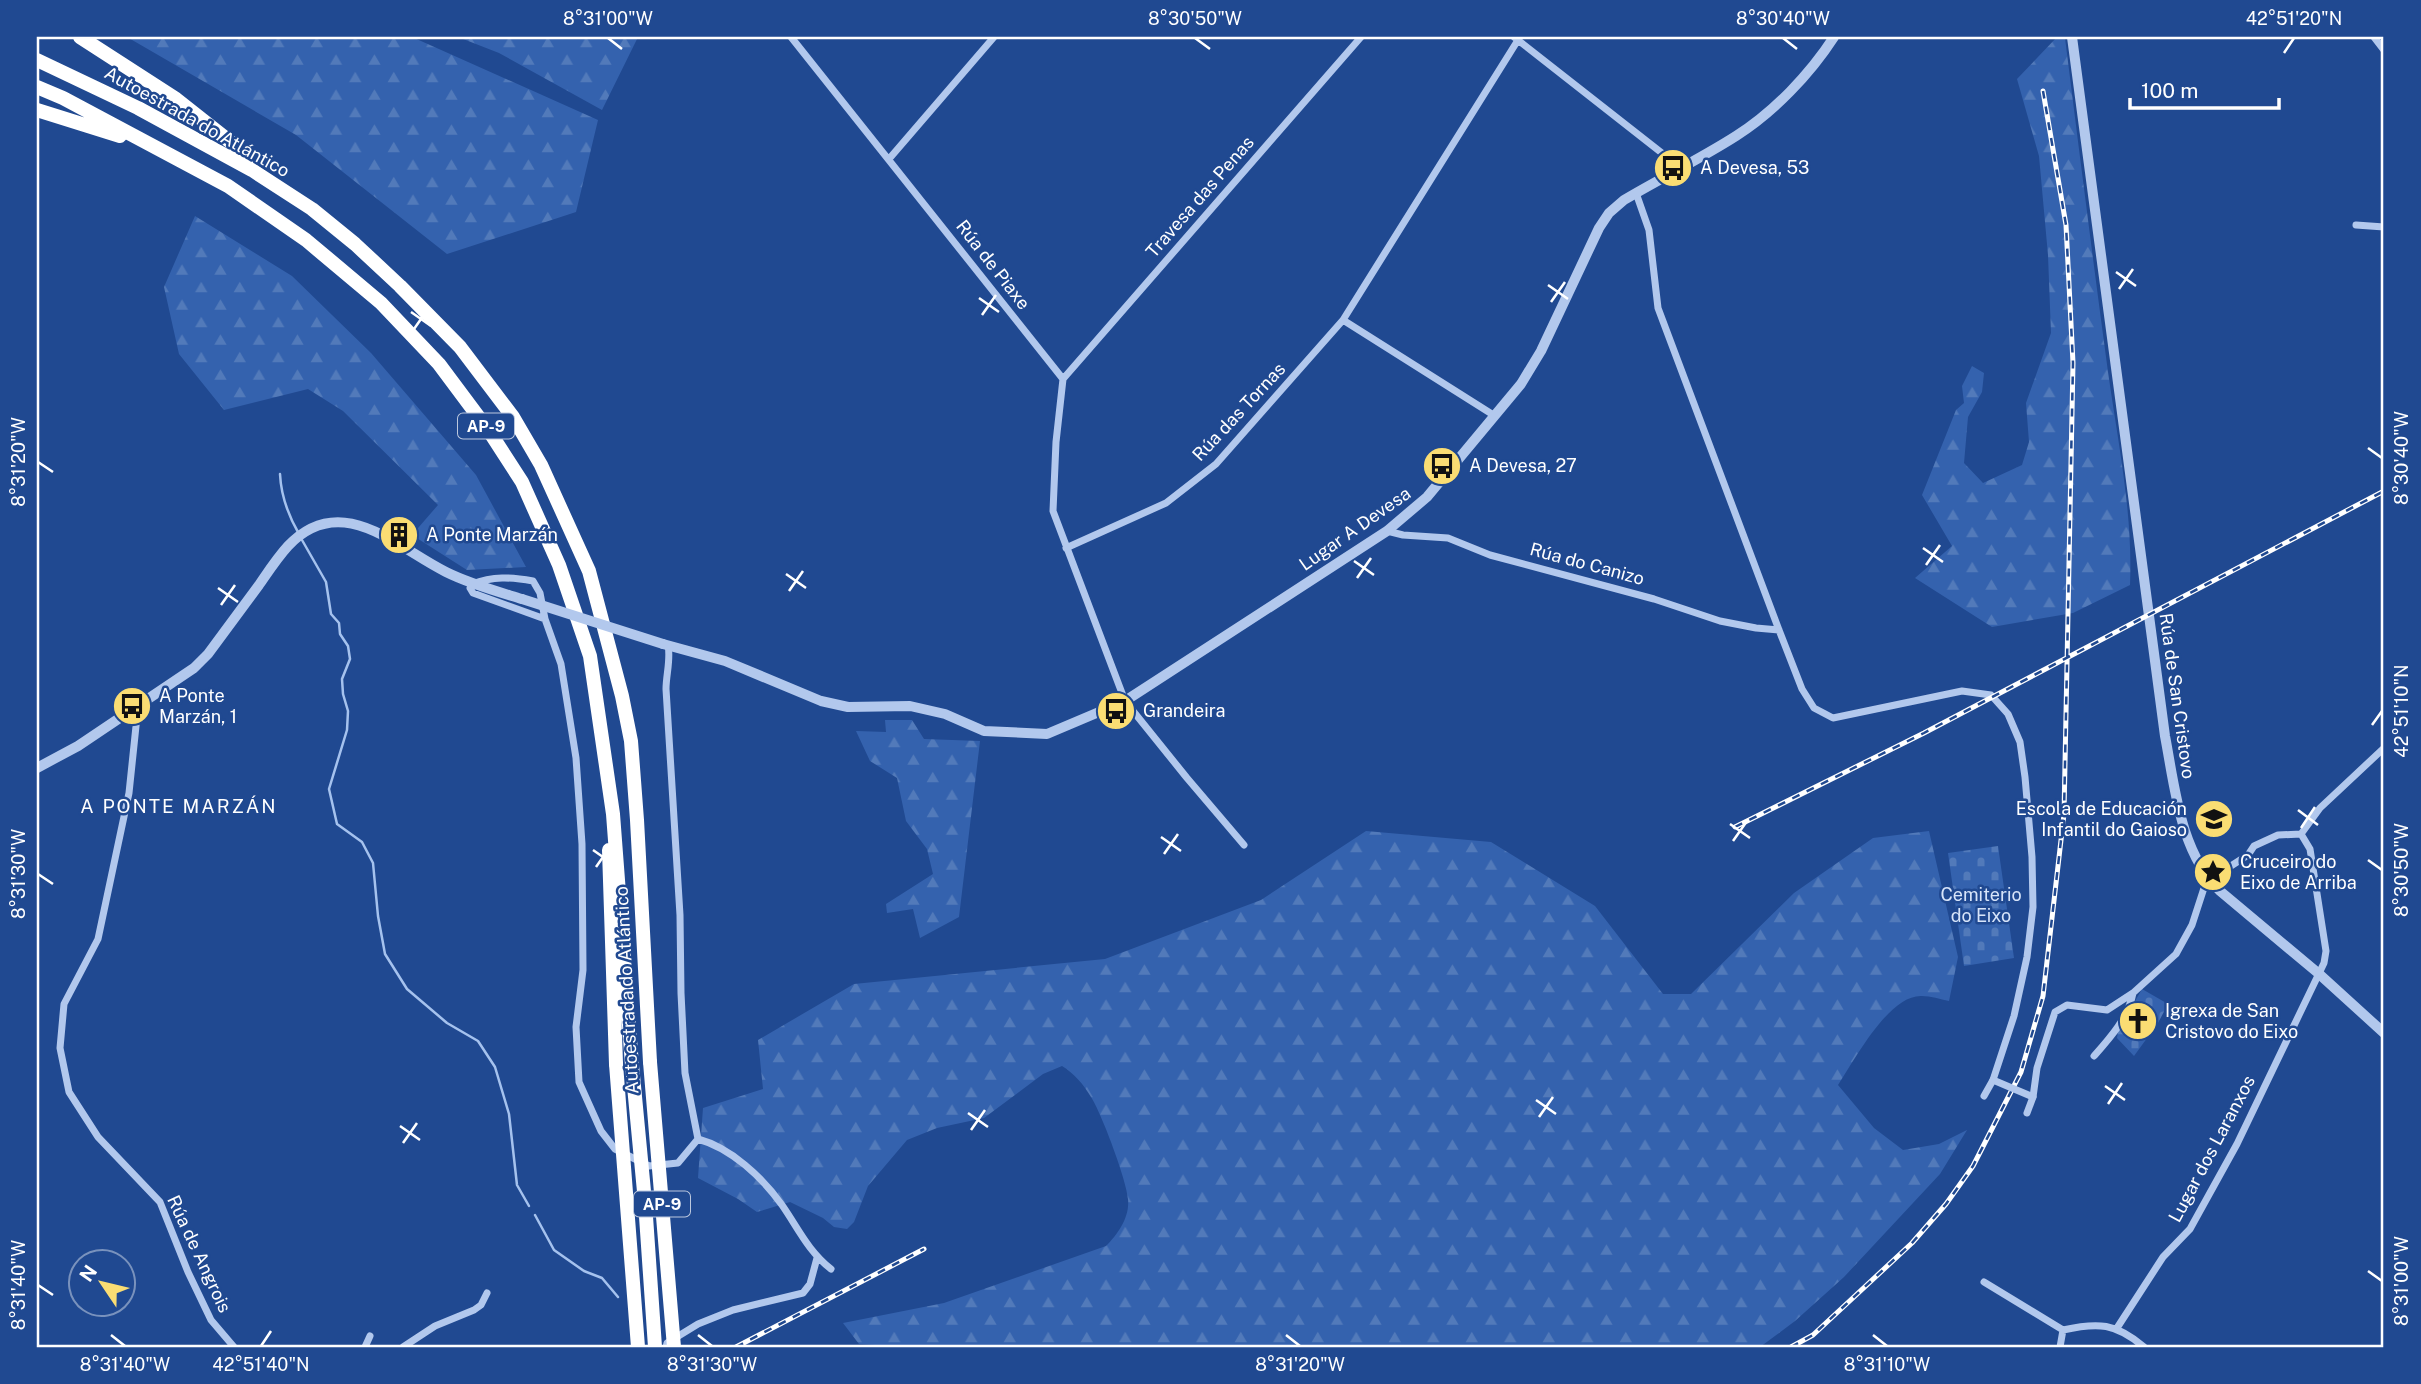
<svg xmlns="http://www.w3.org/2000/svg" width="2421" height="1384" font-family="'Public Sans',sans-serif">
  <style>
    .forest { fill: url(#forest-firs) }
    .cemetery { fill: url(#cemetery-stones) }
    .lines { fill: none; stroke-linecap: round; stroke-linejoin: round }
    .stream { stroke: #a5c2ee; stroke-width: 2.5 }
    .minor { stroke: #b2c8ed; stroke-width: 7 }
    .tertiary { stroke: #b2c8ed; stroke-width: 10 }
    .motorway { stroke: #fff; stroke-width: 14 }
    .rail-casing { stroke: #fff; stroke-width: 5 }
    .rail { stroke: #204991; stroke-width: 2.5; stroke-dasharray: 8; stroke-linecap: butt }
    .minor-bridge { stroke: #b2c8ed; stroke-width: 7 }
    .tertiary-bridge { stroke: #b2c8ed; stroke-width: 10 }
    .motorway-bridge { stroke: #fff; stroke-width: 14 }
    .ticks { fill: none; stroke: #fff; stroke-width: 2.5 }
    .labels { text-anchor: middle; stroke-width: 5; stroke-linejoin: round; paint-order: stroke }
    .shield { fill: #204991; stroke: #bcc8de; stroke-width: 2 }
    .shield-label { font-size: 16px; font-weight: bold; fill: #fff }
    .street-label { font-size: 18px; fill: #fff; stroke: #204991 }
    .poi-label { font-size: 18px; fill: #fff; stroke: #204991; text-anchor: start }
    .park-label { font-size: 18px; fill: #d7e4f9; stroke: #204991 }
    .neighbourhood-label { font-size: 19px; letter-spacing: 2px; fill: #fff; stroke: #204991 }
    .neatline { fill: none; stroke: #fff; stroke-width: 2.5 }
    .ticks-label { font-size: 18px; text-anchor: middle; fill: #fff }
  </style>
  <defs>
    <pattern id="forest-firs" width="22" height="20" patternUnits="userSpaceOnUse" patternTransform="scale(1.75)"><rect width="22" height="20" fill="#3462ae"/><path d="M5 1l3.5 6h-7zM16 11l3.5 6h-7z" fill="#527aba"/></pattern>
    <pattern id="cemetery-stones" width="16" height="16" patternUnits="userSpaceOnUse" patternTransform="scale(1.75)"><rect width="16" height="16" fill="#3462ae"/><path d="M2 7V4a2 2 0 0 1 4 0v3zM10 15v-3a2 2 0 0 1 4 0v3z" fill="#527aba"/></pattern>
  </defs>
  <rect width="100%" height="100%" fill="#204991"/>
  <path class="forest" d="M127,37h285l186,83 -22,92 -129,42 -151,-119z
    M458,37h180l-36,73 -103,-57z
    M2057,37l8,1c14,112 28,223 43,334 10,71 25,141 22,213l-57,28 -81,14 -77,-49 37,-32 -30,-51 34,-85 8,-7 -2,-17 10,-20 12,7 -2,19 -14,25 -4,46 19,20 39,-18 7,-23 -3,-39 25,-70 -3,-78 -9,-99 -22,-77z
    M195,216l97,60 79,77 105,122 50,92 -59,3 -55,-35 26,-30 -95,-94 -35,-22 -84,21 -45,-56 -15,-67z
    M885,720h27l12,19 56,2 -21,176 -39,21 -7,-29 -26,4 -1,-9 47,-30 -6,-25 -21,-28 -9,-43 -27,-17 -14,-30 30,1z
    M1366,831l125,11 104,64 68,88h28l103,-101 79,-55 56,-7 29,126 -9,44c-9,-2 -18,-5 -27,-5 -33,-2 -68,65 -84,89l36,43 29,22 36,-6 28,-14 -27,44 -96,103 -49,44 -35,26h-853l-48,-3 -16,-21 101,-20 162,-57c12,-12 24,-29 22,-47 -1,-18 -27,-87 -37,-102 -8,-13 -16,-23 -29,-31l-19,8 -59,44 -47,10 -30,12 -39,46 -14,36 -7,7 -13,-2 -11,-9 -33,-16 -33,10 -19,-13 -40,-21 5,-70 60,-19 -5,-49 96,-56 251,-25 156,-59z"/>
  <path class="cemetery" d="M1998,846l16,112 -50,8 -16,-113z
    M2142,989l26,15 -10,19 -24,33 -17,-18 1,-7z"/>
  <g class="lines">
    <path class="stream" d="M280,474c1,22 8,41 19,60
      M302,540l24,42 5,32 8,9 1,11 8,12 2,13 -8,20 1,15 5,17 -1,19 -18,59 8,35 25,18 11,21 5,53 7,38 22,35 40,34 31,18 17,26 14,47 8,71 12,21
      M535,1215l19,35 30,21 18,7 16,19"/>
    <path class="minor" d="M791,37l272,342 -7,63 -3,69 72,190 62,77 57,67
      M1514,37l167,131
      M2374,37l10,13
      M889,159l105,-122
      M1636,193l13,37 9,78 121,322 23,59 12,19 19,10 129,-27 29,4 17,19 12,28 5,35 7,80 1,50 -6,50 -13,59 -21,64 -9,16
      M2356,225l28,2
      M1343,320l152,96
      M1063,379l298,-342
      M1387,531l16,4 45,3 42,17 164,44 66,22 36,7 23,2
      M1066,548l100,-45 50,-39 127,-144 175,-280
      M545,619l-72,-26 -3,-5 2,-4c21,-8 39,-7 61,-3l7,12 5,26 16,45 15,94 6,86 1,126 -7,57 3,55 22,49 14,18 34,17 29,-3 20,-24 -13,-66 -4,-80 -1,-78 -14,-226c0,-14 5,-30 2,-44
      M138,707l-9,86 -31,146 -34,65 -4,44 9,44 29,45 62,65 28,70 23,48 23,27
      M2094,1056c16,-18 34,-38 39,-63
      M2027,1113l6,-16 4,-29 18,-56 12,-7 40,5 26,-17 43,-39 16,-29 12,-37 5,-8 39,-25 6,-9 24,-11 23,-1 19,-26 64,-60
      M698,1139c33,9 64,38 84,66 16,23 26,46 49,64
      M1984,1282l79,48c35,-8 53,-7 81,17
      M2117,1328l46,-71 27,-28 47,-85 87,-181 2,-12 -16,-102 -9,-15
      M365,1347l5,-11
      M403,1347l32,-21 39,-16 7,-5 6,-12
      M666,1347l1,-4 31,-19 35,-14 70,-17 7,-9 7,-26
      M2060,1347l3,-17"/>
    <path class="tertiary" d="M2072,37l93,699c10,52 15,116 55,155l98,82 66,60
      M663,644l62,17 96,40 27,6 62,-1 35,8 39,17 63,3 78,-33 262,-170 40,-34 94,-113 20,-33 58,-123 10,-15 15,-13c37,-22 76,-41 112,-64 38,-24 74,-62 98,-99
      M37,768l41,-22 116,-78 14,-14c17,-23 34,-46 51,-69 9,-13 18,-27 29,-39 53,-56 108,1 158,26 24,12 50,19 76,27"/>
    <path class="motorway" d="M80,37l96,62 57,45 16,22
      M37,60l101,48 114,62 60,39 43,35 45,42 60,61 53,70 28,48 48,106 33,125 9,45 6,79 13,242
      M37,87l26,11 165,88 78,54 75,63 58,61 50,67 33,51 37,83 31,91 23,158 19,251
      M37,110l83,26
      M609,850l7,214"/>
    <g class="rail-casing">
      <path id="rail" d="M1735,827l189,-94 460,-242
        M736,1347l188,-98
        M1791,1347l22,-12 99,-92 34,-39 27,-38 48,-94 22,-76 21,-182 9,-451 -7,-138 -23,-134"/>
    </g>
    <use href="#rail" class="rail"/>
    <path class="minor-bridge" d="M1993,1080l40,17"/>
    <path class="tertiary-bridge" d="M522,599l141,45"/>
    <path class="motorway-bridge" d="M650,1062l24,285
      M616,1064l22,283
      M632,1065l13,137 10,145"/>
  </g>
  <path class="ticks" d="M608,38l14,11M1195,38l15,11M1783,38l14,11M2284,53l10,-15M2116,272l20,14M1548,285l20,14M2119,289l14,-20M979,298l20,14M1551,302l14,-20M411,312l20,14M982,315l14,-20M414,329l14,-20M2368,448l14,10M38,462l15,10M1923,548l20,14M1354,561l20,14M1926,565l14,-20M786,574l20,14M1357,578l14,-20M218,588l20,14M789,591l14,-20M221,605l14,-20M2372,725l10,-14M2298,810l20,15M1730,824l20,14M2301,828l14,-21M1161,837l20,14M1733,841l14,-20M593,850l20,14M1164,854l14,-20M2368,860l14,10M596,867l14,-20M38,874l15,10M2105,1086l20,14M1536,1100l20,14M2108,1104l14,-21M968,1113l20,14M1539,1117l14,-20M400,1126l20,14M971,1130l14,-20M403,1143l14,-20M2368,1271l14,10M38,1285l15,10M111,1335l14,11M698,1335l14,11M1286,1335l14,11M1873,1335l14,11M261,1346l10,-15"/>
  <defs>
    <g id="bus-disc" transform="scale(2.0125)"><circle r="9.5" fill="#fadd73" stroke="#204991"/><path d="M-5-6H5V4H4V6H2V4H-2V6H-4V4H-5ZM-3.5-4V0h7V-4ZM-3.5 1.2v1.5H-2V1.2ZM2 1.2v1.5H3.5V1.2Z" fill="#111"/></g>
    <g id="building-disc" transform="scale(2.0125)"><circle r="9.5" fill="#fadd73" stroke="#204991"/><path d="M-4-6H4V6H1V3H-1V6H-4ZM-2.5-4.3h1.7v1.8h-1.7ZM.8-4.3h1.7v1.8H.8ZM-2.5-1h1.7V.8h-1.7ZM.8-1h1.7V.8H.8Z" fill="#111"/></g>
    <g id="school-disc" transform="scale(2.0125)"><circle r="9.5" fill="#fadd73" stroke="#204991"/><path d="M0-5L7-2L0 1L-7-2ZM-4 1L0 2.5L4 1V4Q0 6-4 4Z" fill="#111"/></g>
    <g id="sight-disc" transform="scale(2.0125)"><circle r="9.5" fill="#fadd73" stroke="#204991"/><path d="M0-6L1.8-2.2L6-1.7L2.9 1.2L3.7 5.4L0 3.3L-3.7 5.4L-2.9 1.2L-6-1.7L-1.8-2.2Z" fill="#111"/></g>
    <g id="church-disc" transform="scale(2.0125)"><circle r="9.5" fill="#fadd73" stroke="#204991"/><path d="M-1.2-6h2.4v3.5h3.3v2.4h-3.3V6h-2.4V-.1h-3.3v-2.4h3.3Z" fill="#111"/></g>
  </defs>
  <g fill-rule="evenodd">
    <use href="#bus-disc" x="1673" y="168"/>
    <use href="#bus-disc" x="1442" y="466"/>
    <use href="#building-disc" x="399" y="535"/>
    <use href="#bus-disc" x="132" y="706"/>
    <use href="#bus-disc" x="1116" y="711"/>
    <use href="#school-disc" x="2214" y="819"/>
    <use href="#sight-disc" x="2213" y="872"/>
    <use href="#church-disc" x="2138" y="1021"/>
  </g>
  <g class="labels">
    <g class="shield">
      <rect x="458" y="413.5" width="56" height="25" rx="5"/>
      <rect x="634" y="1191.5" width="56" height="25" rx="5"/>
    </g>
    <g class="shield-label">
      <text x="486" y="432">AP-9</text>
      <text x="662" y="1210">AP-9</text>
    </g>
    <g class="street-label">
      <text transform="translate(197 122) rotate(29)" y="6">Autoestrada do Atlántico</text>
      <text transform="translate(1200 197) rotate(-49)" y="6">Travesa das Penas</text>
      <text transform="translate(993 265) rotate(52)" y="6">Rúa de Piaxe</text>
      <text transform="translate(1239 412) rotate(-47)" y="6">Rúa das Tornas</text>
      <text transform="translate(1355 529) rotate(-35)" y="6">Lugar A Devesa</text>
      <text transform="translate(1587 564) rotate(15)" y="6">Rúa do Canizo</text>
      <text transform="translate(2177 696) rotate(82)" y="6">Rúa de San Cristovo</text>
      <text transform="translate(627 990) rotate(-93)" y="6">Autoestrada do Atlántico</text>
      <text transform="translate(2212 1149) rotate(-62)" y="6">Lugar dos Laranxos</text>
      <text transform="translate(199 1254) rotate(65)" y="6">Rúa de Angrois</text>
    </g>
    <g class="poi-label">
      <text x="1700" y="174">A Devesa, 53</text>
      <text x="1469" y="472">A Devesa, 27</text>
      <text x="426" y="541">A Ponte Marzán</text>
      <text x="159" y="702">A Ponte<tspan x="159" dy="21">Marzán, 1</tspan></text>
      <text x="1143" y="717">Grandeira</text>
      <text x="2187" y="815" text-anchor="end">Escola de Educación<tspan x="2187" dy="21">Infantil do Gaioso</tspan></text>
      <text x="2240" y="868">Cruceiro do<tspan x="2240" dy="21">Eixo de Arriba</tspan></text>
      <text x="2165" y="1017">Igrexa de San<tspan x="2165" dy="21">Cristovo do Eixo</tspan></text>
    </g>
    <g class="park-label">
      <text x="1981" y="901">Cemiterio<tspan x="1981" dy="21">do Eixo</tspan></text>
    </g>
    <g class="neighbourhood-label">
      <text x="179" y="813">A PONTE MARZÁN</text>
    </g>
  </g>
  <rect width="2421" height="1384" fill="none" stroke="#204991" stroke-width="77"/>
  <g transform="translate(102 1283) rotate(305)"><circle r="33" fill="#204991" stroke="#7992bd" stroke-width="2"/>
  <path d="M0-5L12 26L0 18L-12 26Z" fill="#fadd73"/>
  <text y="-10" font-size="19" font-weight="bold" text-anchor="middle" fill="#ffffff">N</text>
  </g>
  <path d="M2130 98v10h149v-10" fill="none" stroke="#ffffff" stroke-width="3.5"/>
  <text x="2141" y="98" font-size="21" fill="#ffffff" stroke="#204991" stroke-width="5" paint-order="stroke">100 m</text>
  <rect x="38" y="38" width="2344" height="1308" class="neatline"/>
  <g class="ticks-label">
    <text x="608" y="25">8°31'00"W</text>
    <text x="1195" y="25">8°30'50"W</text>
    <text x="1783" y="25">8°30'40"W</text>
    <text x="2294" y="25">42°51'20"N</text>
    <text transform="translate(2402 458) rotate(-90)" y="6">8°30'40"W</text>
    <text transform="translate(19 462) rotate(-90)" y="6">8°31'20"W</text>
    <text transform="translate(2402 711) rotate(-90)" y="6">42°51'10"N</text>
    <text transform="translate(2402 870) rotate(-90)" y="6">8°30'50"W</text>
    <text transform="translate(19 874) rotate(-90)" y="6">8°31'30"W</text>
    <text transform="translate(2402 1281) rotate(-90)" y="6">8°31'00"W</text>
    <text transform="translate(19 1285) rotate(-90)" y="6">8°31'40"W</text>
    <text x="125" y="1371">8°31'40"W</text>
    <text x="261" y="1371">42°51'40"N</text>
    <text x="712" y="1371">8°31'30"W</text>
    <text x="1300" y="1371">8°31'20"W</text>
    <text x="1887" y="1371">8°31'10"W</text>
  </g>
</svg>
